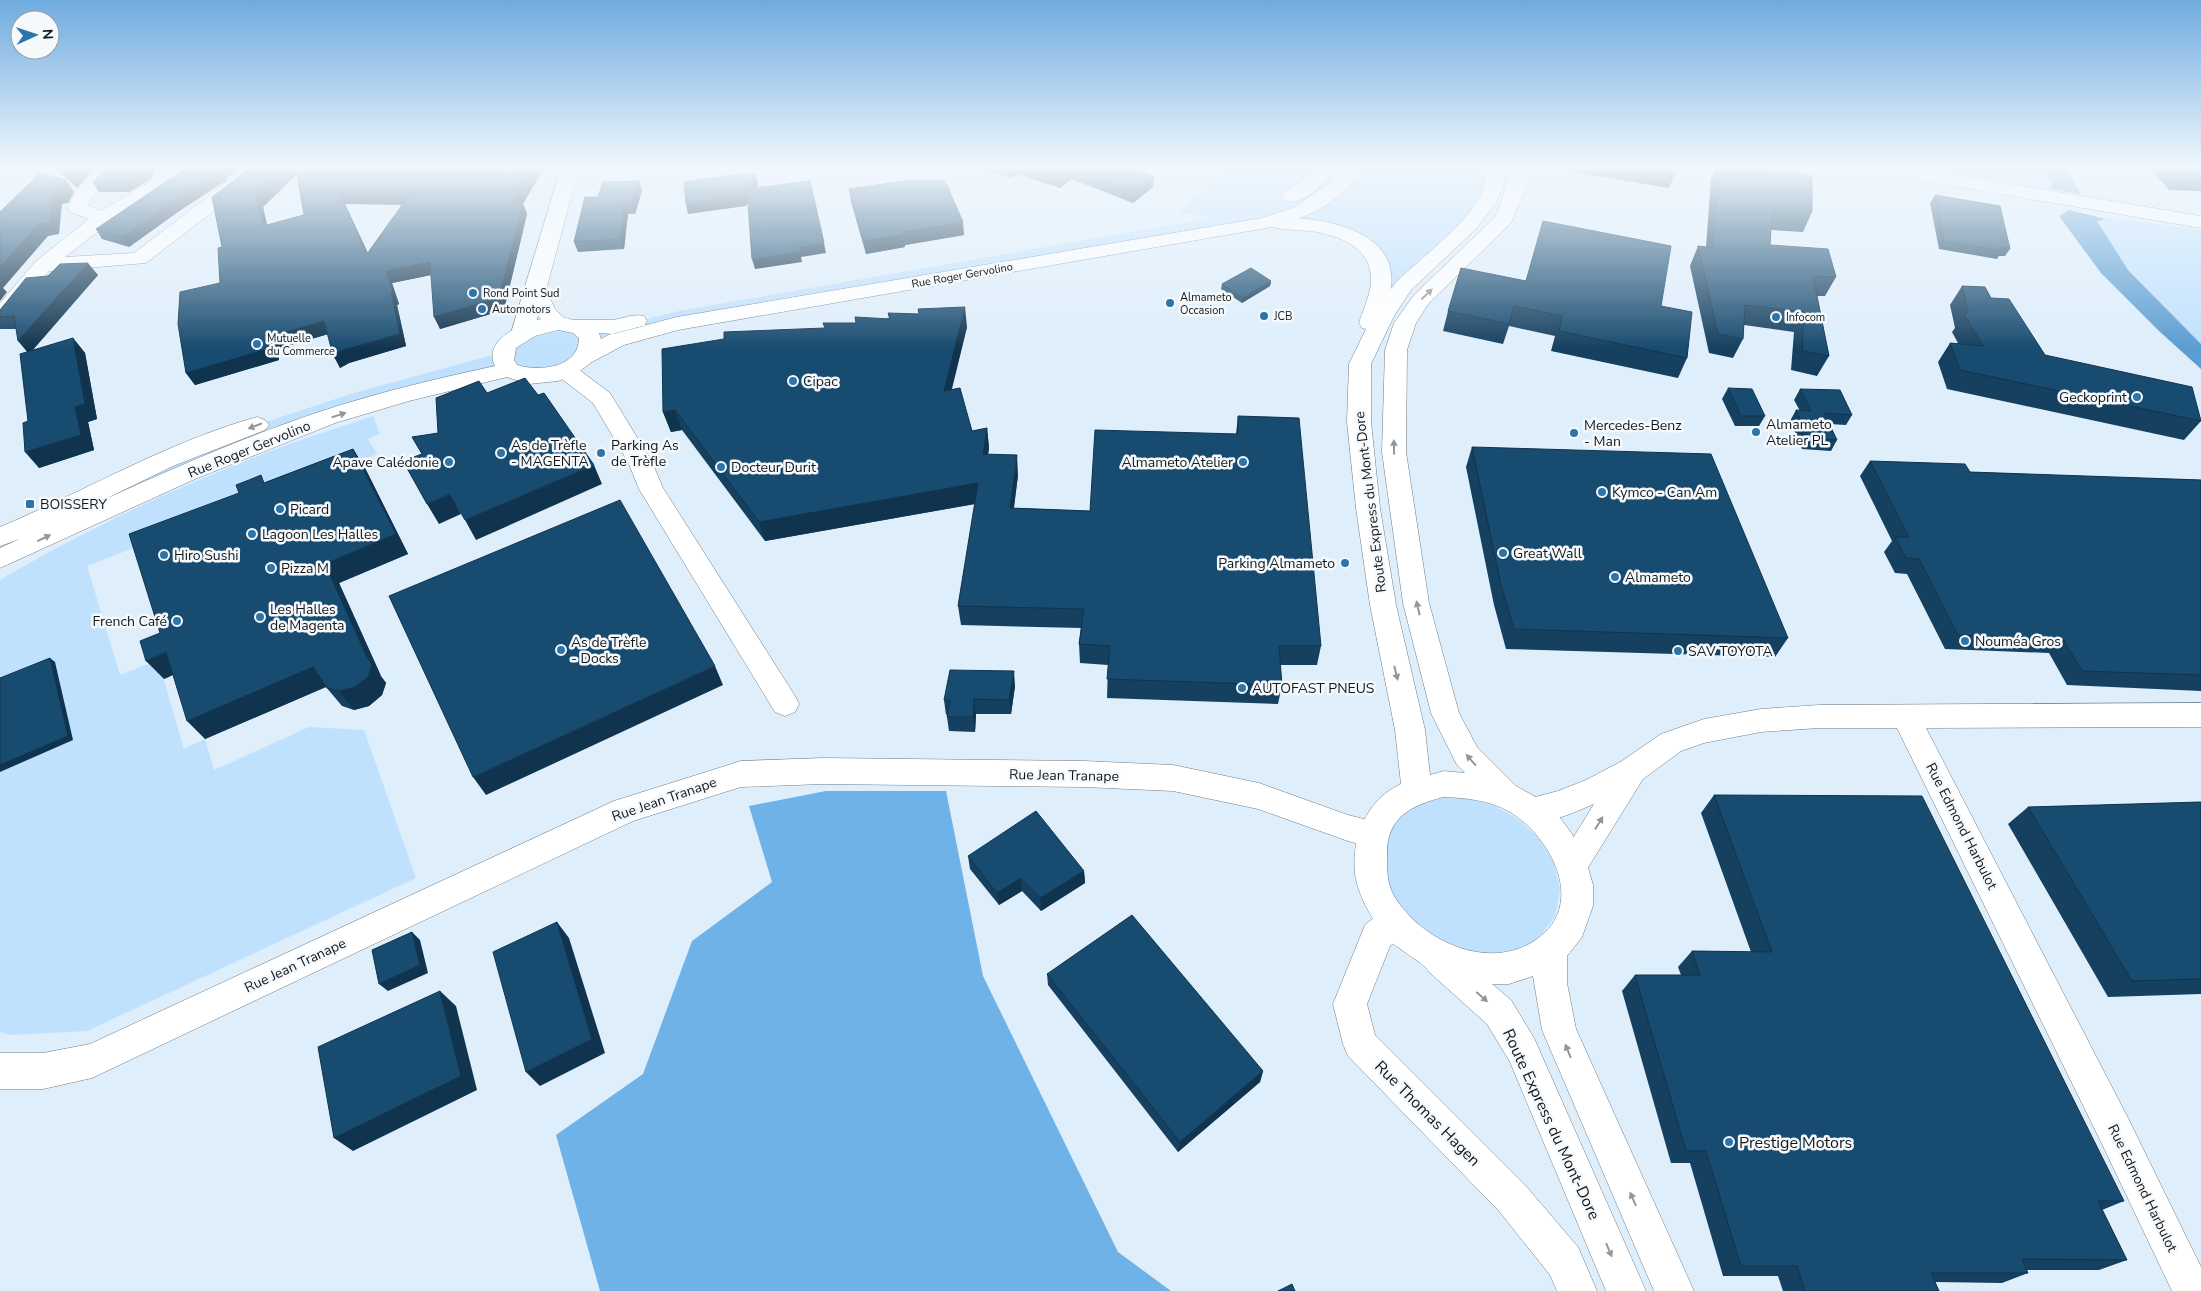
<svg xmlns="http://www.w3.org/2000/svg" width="2201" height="1291" font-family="'Nunito Sans',sans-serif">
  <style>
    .green { fill: #c0e1fe }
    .forest { fill: #6fb2e7 }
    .water { fill: #5b9dd1 }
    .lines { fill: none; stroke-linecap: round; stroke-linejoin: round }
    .minor-casing { stroke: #6f7d89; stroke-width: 1 }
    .secondary-casing { stroke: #6f7d89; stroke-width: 1 }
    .primary-casing { stroke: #6f7d89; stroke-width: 1 }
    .minor { fill: #fff; fill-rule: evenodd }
    .secondary { fill: #fff; fill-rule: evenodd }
    .primary { fill: #fff; fill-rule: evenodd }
    .wall { fill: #154060; fill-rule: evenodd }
    .shaded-wall { fill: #11344e }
    .building { fill: #184b70; stroke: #11344e; fill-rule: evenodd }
    .oneway { fill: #949799 }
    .poi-dot { fill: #2d74a8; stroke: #f6f9fc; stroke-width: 2 }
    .labels { text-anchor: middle; stroke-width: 5; stroke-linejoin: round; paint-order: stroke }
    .far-street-label { font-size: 11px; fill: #12181c; stroke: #f6f9fc }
    .far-poi-label { font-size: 11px; fill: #12181c; stroke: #f6f9fc; text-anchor: start }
    .poi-label { font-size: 14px; fill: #12181c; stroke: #f6f9fc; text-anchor: start }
    .street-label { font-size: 14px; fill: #12181c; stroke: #f6f9fc }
    .near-street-label { font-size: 16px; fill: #12181c; stroke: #f6f9fc }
    .near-poi-label { font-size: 16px; fill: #12181c; stroke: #f6f9fc; text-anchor: start }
  </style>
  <rect width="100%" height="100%" fill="#deeefb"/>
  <path class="green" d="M1223,168h273l-2,16 -111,132 -2,-37 -26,-41 -90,-15 -649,117 -38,24 -61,10 -216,53 -301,132v-22l266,-115 85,-28 152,-42 33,-62 22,33 55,4 66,-16 533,-93 -33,-6z
    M1883,168h158l11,18 -7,11z
    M2112,218l89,12v114l-73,-74 -31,-50z
    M373,416l7,18 -12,5 9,15 -290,112 33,109 38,-15 26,89 21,-10 9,31 95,-43 55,3 52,148 -329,153 -77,4 -10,-3v-452c88,-52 183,-96 279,-132 31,-12 63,-21 94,-32z
    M1442,798h26l27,8 24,14 21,20 14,23 6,27 -5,26 -16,22 -25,14 -31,4 -32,-6 -30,-16 -37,-50 1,-47 13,-19 19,-13z"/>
  <path class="forest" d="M826,791h120l37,185 135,276 53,39h-571l-44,-156 87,-61 49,-133 80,-59 -23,-76z"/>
  <path class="water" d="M2041,168h24l16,26 -31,-5 2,-4z
    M2069,210l37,9 -9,2 31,49 73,74v25l-42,-38 -58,-58 -42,-57z"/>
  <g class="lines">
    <g class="minor-casing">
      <path id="minor" d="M96,168h19l-21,27 -6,10 13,6 55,-33 9,-10h19l-14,18 -60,36 -45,35 69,-4 105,-80 3,-5h18l-6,12 -108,83 -97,8 -41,51 -8,2v-21l36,-42 53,-42 -19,-7 -3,-4 11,-19z
        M561,168h18l-33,122 9,19 14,14 -3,5c-13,3 -19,-3 -28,-12l-8,22 -8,2 -8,-2 -3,-5z
        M925,168h19l-2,4 -7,2 -8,-2z
        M1153,168h20l-2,4 -7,2 -9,-2z
        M566,364l8,2 36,27 42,69 11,26 132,208 4,8 -4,8 -10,4 -10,-4 -136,-223 -11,-27 -35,-59 -35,-27 -3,-5 3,-5z
        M2201,703v24l-275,1 202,390 73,149v24h-29l-70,-147 -205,-416h-78l-58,4 -57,11 -23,8 -38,28 -59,95 -11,4 -11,-4 -5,-10 37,-60c-22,9 -51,24 -74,15l-4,-9 4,-9 38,-10 28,-11 36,-19 39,-27 43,-15 57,-10 58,-4z
        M1394,907l12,4 4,11 -4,11 -16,13 -23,58 8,31 150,150 53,62 19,44h-40l-7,-16 -51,-64 -151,-155 -5,-12 -10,-40 32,-79 17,-14z"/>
    </g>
    <g class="secondary-casing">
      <path id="secondary" d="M823,758l261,3 89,4 86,18 89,32 36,9 4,10 -4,10 -11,4 -25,-7 -90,-32 -85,-18 -89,-4 -261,-3 -82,3 -108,34 -541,257 -49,11h-43v-36h43l47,-9 524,-243 127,-40z"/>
    </g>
    <g class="primary-casing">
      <path id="primary" d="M1317,168h19c-10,14 -32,38 -51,33l-3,-4 3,-4z
        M1345,168h19c-14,21 -41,43 -65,50 41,4 99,18 92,71l5,-7c23,-22 66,-55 81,-80 6,-11 8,-22 10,-34h18l-1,16 -8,19 -20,26 -65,61 -17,26 -23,48v58l9,86 16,97 29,125 5,45 14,-4 21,2 -8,-8 -26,-52 -28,-110 -21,-151 3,-102 9,-27 20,-28 81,-78 13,-34 4,-15h18l-2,15 -17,40 -82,80 -13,20 -9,27 -1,102 23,151 30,110 18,34 39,39 25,14 17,15 14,19 15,30 6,21v21l-11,31 -15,19v27l9,46 118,262h-40l-112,-261 -9,-54 -24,8h-17l19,16 23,38 112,253h-40l-96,-229 -23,-38 -58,-52c-4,-9 -34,-24 -44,-36 -13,-17 -27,-40 -30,-62 -4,-36 12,-75 46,-90l-6,-54 -25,-125 -14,-97 -9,-86 2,-58 17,-35 -4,-1 -3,-5c4,-13 11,-27 12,-41 2,-34 -32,-47 -61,-51 -13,-1 -26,-1 -38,-4l-594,103 -54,15 -32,17 -16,12 -18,7 -29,3 -22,-7 -98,24 -74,22 -140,56 -195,89v-20l20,-9 -20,7v-19c86,-36 167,-85 257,-110l8,3 4,5 -4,5 -92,36 -72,35c71,-32 143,-64 218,-89 57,-19 116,-33 176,-46 -15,-30 40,-49 62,-49 6,-1 12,3 19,3 11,0 23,0 34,0 12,0 21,-7 34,-4l3,5 -3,5 -31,8 -14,-1 2,6 7,-4 69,-18 585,-99 33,-11 32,-22zM558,330l15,3 6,5c0,30 -40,34 -62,27l-3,-5 2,-12 19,-12zM1444,797c22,1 46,3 66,15 41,25 77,92 27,127 -47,34 -116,2 -143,-43 -7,-13 -7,-27 -7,-41 -1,-37 24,-50 57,-58z
        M1874,168h41l286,48v12l-318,-54 -7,-2z"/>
    </g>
    <use href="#minor" class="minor"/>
    <use href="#secondary" class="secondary"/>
    <use href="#primary" class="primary"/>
  </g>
  <path class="wall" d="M54,168h40l-17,20 -18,-16z
    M185,168h55l-14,10 1,2 -45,29 -53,38 -27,-8 -6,-10 86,-58z
    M249,168l274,36 4,10 -23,96 -64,19 -9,-54 -39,8 7,21 -2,1 9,41 -57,17 -9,5 -12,-34 -51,15 2,11 -84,25 -9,-12 34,-90 2,-36zM297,174l7,41 -37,10 -4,-18zM345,204l57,1 -34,48z
    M981,168h166l-5,4 11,15 -20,16 -62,-24 -11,9 -43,-14 -6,4z
    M1574,168h102l-1,6 -6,14 -97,-16z
    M1716,168h52l44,44 -9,20 -32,-2 -1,15 66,32 -11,19h-8l12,60 -12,20 -26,-6 3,-38 -50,-7 -1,14 -10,19 -24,-5 -19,-87 8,-20 8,1 5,-69z
    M2150,168h51v23l-32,-1z
    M152,178l-23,14h-30l-6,-9z
    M639,181l3,10 -7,23h-7l-4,35 -46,3 -4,-10 24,-45z
    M849,189l115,46 -59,10v2l-39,7 -15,-52z
    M1935,195l75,54 -5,7h-6l-2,3 -58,-10 -9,-46z
    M1543,221l118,85 26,52 -9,20 -127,-27 4,-15 -46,-10 -6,18 -60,-13 5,-20 78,-30z
    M98,275l-66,76 41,-13 12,15 12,66 -9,3 6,28 -55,18 -11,-47 -1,-69 -11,-23h-16v-19z
    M1271,281l-1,5 -28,17 -21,-14 1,-5z
    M1962,286l29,12 54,57 156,66 -17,19 -237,-51 -9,-27 12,-19h8l-6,-11 3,-4 -5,-23z
    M888,313l79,14 -15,62 20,42 15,-3 2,20 -1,6 30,21 -4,33 76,3 146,-77 2,-18 83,230 -4,19h-37l2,20 -4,19 -171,-6 1,-33 -28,-2 -1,-19 2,-16 -120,-3 -3,-19 17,-102 -210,37 -83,-111 -11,2 -8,-20 162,-84 -2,-5h33l33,-5z
    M1728,388l37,28 -6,10h-24l-13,-27z
    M1800,389l52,26 -6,10 -17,-1 8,16 -6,11 -29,-2 -12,-28 6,-11 4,1 -6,-11z
    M1472,447l316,191 -13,19 -269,-8 -12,-44 -28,-138z
    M353,449l12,19 43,86 -69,29 42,93 5,7 -4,12 -13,11 -15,4 -12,-4 -16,-19 -121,52 -32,-64 -9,4 102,-197z
    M1870,461l100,11 231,8v211l-134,-6 -18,-32 -104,-4 -38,-75 -12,-1 -11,-21 8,-11 -32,-65z
    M1015,686l-4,28h-35l-1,18 -26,-1 -2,-14v-3l-1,1 -2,-15z
    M1714,795l410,406 -22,9 25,50 -28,10h-73l2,3 -26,10 -67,-1 4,9h-156l-5,-15h-55l-33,-113h-19l-49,-172 13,-16h46l-3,-8 14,-16 59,1 -50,-139z
    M2201,802v192l-93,3 -100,-173 20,-17z
    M968,856l116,15 1,12 -44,28 -19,-20 -23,14 -29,-36z
    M1047,974l216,97 -3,11 -82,70 -130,-167z"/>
  <path class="shaded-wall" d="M80,168h14l-17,20 -7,-9z
    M147,168h9l-4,10 -23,14 -6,-9z
    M222,168h18l-14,10 1,2 -45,29 -53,38 -7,-10z
    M285,168h14l1,3 -37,36 7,31 -7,-12 -7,-31z
    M533,168h11l-21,36 4,10 -23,96 -64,19 -6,-12 78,-115z
    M1010,168h7v6l-6,4z
    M1136,168h11l-13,11v-10z
    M1071,169v10l-11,9v-10z
    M756,175l2,10 -8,14 -3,-10z
    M1154,177l-1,10 -20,16 1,-10z
    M66,180l8,12 -6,11 -6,1 -3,30 -11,2 -45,52 4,4 -7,9v-34l53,-75z
    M639,181l3,10 -7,23 -4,-10z
    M747,190l3,9 -4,7 -58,8 -2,-10z
    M339,192l6,12 28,61 -6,-11z
    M624,204l4,10 -4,35 -4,-10z
    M963,222l1,13 -59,10v2l-39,7 -2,-13 39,-9z
    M824,243l2,10 -25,4 -2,-10z
    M800,252l2,10 -47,7 -3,-10z
    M430,262l6,12 -44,9 7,21 -2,1 9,41 -57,17 -9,5 -7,-13 53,-84z
    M88,263l10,12 -69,79 -11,-13z
    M1271,281l-1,5 -28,17 1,-5z
    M965,307l2,20 -21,83 -2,-19z
    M324,321l8,12 -55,16 2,11 -84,25 -9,-12 83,-36z
    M73,338l12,15 12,66 -9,3 6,28 -55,18 -14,-16 50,-45z
    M675,410l7,20 -11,2 -8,-20z
    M987,428l2,20 -4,26 -2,-20z
    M353,449l12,19 43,86 -69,29 42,93 -14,-19 -42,-93z
    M1017,455l1,20 -7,53 -1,-20z
    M594,465l8,19 -126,56 -11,-20z
    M978,483l2,20 -215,38 -6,-19z
    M450,494l11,20 -22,10 -12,-20z
    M166,652l17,18 -19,9 -18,-18z
    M50,658l5,4 18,78 -73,32v-7z
    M372,665l14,18 -4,12 -13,11 -15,4 -15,-19z
    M715,666l8,19 -237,110 -13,-18z
    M313,667l15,19 -123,53 -18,-18z
    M1014,671l1,15 -4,28 -2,-14z
    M974,699l2,15 -1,18 -2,-15z
    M1084,871l1,12 -44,28 -1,-13z
    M1021,878l1,13 -23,14 -2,-12z
    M557,922l12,16 36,115 -65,33 -14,-14z
    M412,932l8,8 8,33 -40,18 -9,-7z
    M440,991l16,15 21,84 -124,61 -19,-13z
    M1263,1071l-3,11 -82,70 2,-10z"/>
  <path class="building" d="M57,168h23l-10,11z
    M105,168h42l-1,1 -23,14h-30z
    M185,168h37l-7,5 6,-2 -45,29 -54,37 -26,-8 86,-58z
    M249,168h36l-29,27 7,31 41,-11 -8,-47h237l-21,34h11l-24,96 -65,19 -4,-55 -44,9 7,21 -2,1 9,41 -59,17 -8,4 -9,-34 -55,16 2,11 -85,25 -8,-49 2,-32 40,-9 -2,-35 4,-1 -10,-50 36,-27zM339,192l71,2 -43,60z
    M1028,168h108l-2,1 20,8 -20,16 -63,-24 -11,9z
    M1641,168h35l-1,6z
    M1719,168h49l44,8v36l-40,-1 -2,34 58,4 8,28 -23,-1 16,80 -27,-5 2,-39 -59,-7 -2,34 -25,-5 -20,-88 15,2z
    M2174,168h27v8l-21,-1z
    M40,173l26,7 -7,11 -6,1 -3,30 -11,2 -39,43v-55z
    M739,174l17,1 -9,14 63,-8 14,62 -25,4 1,5 -48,7 -5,-69 -4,6 -57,8 -2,-22z
    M911,180l34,1 18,41 -60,10v2l-39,7 -15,-52z
    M639,181l-8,23h-7l-4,35 -46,3 11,-45h13l5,-15z
    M1935,195l65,11 10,43 -9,-2 1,4 -58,-10z
    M1543,221l128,25 -10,60 31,6 -5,46 -128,-27 3,-15 -48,-10 -5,18 -61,-13 13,-43 65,13z
    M88,263l-70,78 -4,-25 -14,1v-7l26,-32 22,-2 12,-12z
    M1251,268l20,13 -28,17 -21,-14z
    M1962,286l23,1 6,11 18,1 36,56 147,32 9,34 -241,-51 -10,-27 33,3 -19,-32 4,-2z
    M965,307l-21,84 16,-3 12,43 15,-3 -4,26 34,1 -7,53 80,3 5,-81 143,4v-18l61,2 22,228h-42l3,39 -175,-6 3,-33 -31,-2 5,-35 -126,-3 20,-123 -219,39 -84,-112 -12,2 -1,-63 62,-10v-7l101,-4 -2,-5h33l-1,-6 35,2 -2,-6 31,1 -1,-5z
    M73,338l12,66 -10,3 6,28 -56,17 -2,-29 5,-2 -8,-67z
    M525,378l13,17 6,-2 50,72 -129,55 -15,-26 -23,10 -24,-43 19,-7 -10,-17 26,-4 -2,-35 43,-17 8,12z
    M1728,388l24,1 13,27h-24z
    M1800,389l40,1 12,25 -28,-2 13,27 -28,-1 -13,-29 15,1z
    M1472,447l239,7 77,184 -274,-9 -13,-44z
    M353,449l43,85 -71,30 42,93 5,8 -4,12 -13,10 -16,4 -12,-3 -14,-21 -126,54 -21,-69 -20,9 -6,-20 20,-8 -31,-99 110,-41 -3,-8 13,-5 12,-5 3,8z
    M1870,461l95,3 5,8 231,8v195l-119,-4 -19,-32 -105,-4 -39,-76 -13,-1 -11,-21h14z
    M620,500l95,166 -242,111 -84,-181z
    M50,658l18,78 -68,29v-87z
    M950,670l64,1 -5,29 -35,-1 -1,18h-26l3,-17h-6z
    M1714,795l208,1 202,405h-26l29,59 -105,-1 6,14h-97l8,18h-134l-8,-25h-56l-35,-115h-20l-51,-176h65l-8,-24 80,1z
    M2201,802v177l-69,2 -104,-174z
    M1036,811l48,60 -44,27 -19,-20 -24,15 -29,-37z
    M1132,915l131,156 -83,71 -133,-168z
    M557,922l35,117 -66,33 -33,-120z
    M412,932l8,33 -41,19 -7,-34z
    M440,991l21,85 -127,62 -16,-91z
    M1292,1284l3,7h-17z"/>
  <defs><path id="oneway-solid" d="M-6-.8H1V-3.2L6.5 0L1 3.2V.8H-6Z" transform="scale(1.25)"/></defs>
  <g class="oneway">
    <use href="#oneway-solid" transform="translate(1427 294) rotate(-44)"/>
    <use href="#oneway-solid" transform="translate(339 415) rotate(-17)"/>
    <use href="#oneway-solid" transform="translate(255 426) rotate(159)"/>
    <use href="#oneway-solid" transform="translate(1394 447) rotate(-91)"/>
    <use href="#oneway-solid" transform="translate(44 538) rotate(-25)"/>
    <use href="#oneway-solid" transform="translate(1418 608) rotate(-103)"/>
    <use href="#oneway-solid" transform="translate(1396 673) rotate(76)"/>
    <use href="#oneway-solid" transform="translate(1471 760) rotate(-131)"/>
    <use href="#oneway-solid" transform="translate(1599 823) rotate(-58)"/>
    <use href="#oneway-solid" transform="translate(1482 997) rotate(41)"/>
    <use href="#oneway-solid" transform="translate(1568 1051) rotate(-112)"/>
    <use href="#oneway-solid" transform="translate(1633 1199) rotate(-114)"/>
    <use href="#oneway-solid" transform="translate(1609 1250) rotate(67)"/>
  </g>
  <linearGradient id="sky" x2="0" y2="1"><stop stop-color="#6fabdf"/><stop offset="0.48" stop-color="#f0f7fd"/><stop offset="1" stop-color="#f0f7fd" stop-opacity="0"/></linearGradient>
  <rect width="2201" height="349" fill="url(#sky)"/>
  <g class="poi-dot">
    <circle cx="473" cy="293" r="5"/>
    <circle cx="1170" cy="303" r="5"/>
    <circle cx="482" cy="309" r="5"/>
    <circle cx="1264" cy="316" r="5"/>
    <circle cx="1776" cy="317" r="5"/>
    <circle cx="257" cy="344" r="5"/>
    <circle cx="793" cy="381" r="5"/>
    <circle cx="2137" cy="397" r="5"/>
    <circle cx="1756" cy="432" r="5"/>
    <circle cx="1574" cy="433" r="5"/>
    <circle cx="501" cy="453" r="5"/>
    <circle cx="601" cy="453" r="5"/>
    <circle cx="449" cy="462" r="5"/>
    <circle cx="1243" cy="462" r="5"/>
    <circle cx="721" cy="467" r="5"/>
    <circle cx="1602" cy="492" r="5"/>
    <rect x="25" y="499" width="10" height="10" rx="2.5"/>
    <circle cx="280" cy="509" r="5"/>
    <circle cx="252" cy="534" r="5"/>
    <circle cx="1503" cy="553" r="5"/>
    <circle cx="164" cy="555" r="5"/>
    <circle cx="1345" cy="563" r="5"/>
    <circle cx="271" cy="568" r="5"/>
    <circle cx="1615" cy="577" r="5"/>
    <circle cx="260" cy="617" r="5"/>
    <circle cx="177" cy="621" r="5"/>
    <circle cx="1965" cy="641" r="5"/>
    <circle cx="561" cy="650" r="5"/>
    <circle cx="1678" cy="651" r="5"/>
    <circle cx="1242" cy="688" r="5"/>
    <circle cx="1729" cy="1142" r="5"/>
  </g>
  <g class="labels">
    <g class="far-street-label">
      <text transform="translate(962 275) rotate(-10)" y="4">Rue Roger Gervolino</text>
    </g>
    <g class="far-poi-label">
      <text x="483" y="297">Rond Point Sud</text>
      <text x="1180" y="301">Almameto<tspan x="1180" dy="13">Occasion</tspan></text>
      <text x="492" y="313">Automotors</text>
      <text x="1274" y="320">JCB</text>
      <text x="1786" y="321">Infocom</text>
      <text x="267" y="342">Mutuelle<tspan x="267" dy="13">du Commerce</tspan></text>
    </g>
    <g class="poi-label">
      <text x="803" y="386">Cipac</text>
      <text x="2127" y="402" text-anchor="end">Geckoprint</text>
      <text x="1766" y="429">Almameto<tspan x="1766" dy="16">Atelier PL</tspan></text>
      <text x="1584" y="430">Mercedes-Benz<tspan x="1584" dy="16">- Man</tspan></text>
      <text x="511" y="450">As de Trèfle<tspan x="511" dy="16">- MAGENTA</tspan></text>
      <text x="611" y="450">Parking As<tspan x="611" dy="16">de Trèfle</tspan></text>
      <text x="439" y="467" text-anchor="end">Apave Calédonie</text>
      <text x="1233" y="467" text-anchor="end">Almameto Atelier</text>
      <text x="731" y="472">Docteur Durit</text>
      <text x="1612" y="497">Kymco - Can Am</text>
      <text x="40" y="509">BOISSERY</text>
      <text x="290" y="514">Picard</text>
      <text x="262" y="539">Lagoon Les Halles</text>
      <text x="1513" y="558">Great Wall</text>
      <text x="174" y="560">Hiro Sushi</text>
      <text x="1335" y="568" text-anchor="end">Parking Almameto</text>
      <text x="281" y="573">Pizza M</text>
      <text x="1625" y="582">Almameto</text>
      <text x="270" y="614">Les Halles<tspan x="270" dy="16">de Magenta</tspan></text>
      <text x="167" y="626" text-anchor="end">French Café</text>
      <text x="1975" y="646">Nouméa Gros</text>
      <text x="571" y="647">As de Trèfle<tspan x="571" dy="16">- Docks</tspan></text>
      <text x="1688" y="656">SAV TOYOTA</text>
      <text x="1252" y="693">AUTOFAST PNEUS</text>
    </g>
    <g class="street-label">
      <text transform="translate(249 449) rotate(-22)" y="5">Rue Roger Gervolino</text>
      <text transform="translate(1370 502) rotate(-97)" y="5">Route Express du Mont-Dore</text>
      <text transform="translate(1064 775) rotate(1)" y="5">Rue Jean Tranape</text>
      <text transform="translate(664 799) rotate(-19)" y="5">Rue Jean Tranape</text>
      <text transform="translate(1962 826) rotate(63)" y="5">Rue Edmond Harbulot</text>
      <text transform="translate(295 965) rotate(-25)" y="5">Rue Jean Tranape</text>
      <text transform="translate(2143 1188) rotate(64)" y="5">Rue Edmond Harbulot</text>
    </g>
    <g class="near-street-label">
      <text transform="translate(1428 1113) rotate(45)" y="6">Rue Thomas Hagen</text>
      <text transform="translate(1552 1124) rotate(65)" y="6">Route Express du Mont-Dore</text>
    </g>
    <g class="near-poi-label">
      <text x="1739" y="1148">Prestige Motors</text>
    </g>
  </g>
  <g transform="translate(35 35) rotate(87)"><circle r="24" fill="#f6f9fc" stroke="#9b9fa2"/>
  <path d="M0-4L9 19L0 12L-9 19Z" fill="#2d74a8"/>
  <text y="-8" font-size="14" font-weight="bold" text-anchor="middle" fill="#12181c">N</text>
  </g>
</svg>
